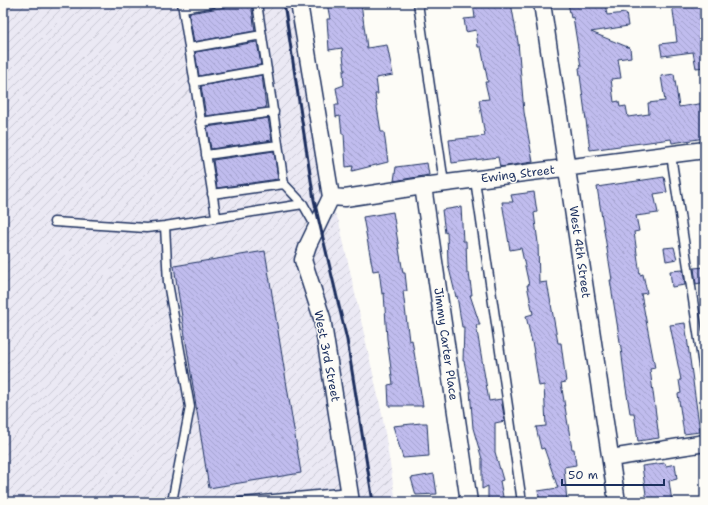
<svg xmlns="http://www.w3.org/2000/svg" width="708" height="505" font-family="'Shantell Sans',sans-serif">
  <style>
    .industrial { fill: url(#industrial-furrows) }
    .building { fill: url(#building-back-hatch); stroke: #1b2f5e }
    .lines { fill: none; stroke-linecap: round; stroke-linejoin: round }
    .lane-casing { stroke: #1b2f5e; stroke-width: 11 }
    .street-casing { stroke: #1b2f5e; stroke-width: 19 }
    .lane { stroke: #fdfcf7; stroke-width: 8 }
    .street { stroke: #fdfcf7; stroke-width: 16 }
    .rail { stroke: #1b2f5e; stroke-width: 3 }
    .labels { text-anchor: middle; stroke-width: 3; stroke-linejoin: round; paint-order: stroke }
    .street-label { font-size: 12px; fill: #1b2f5e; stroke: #fdfcf7 }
  </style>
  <defs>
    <pattern id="industrial-furrows" width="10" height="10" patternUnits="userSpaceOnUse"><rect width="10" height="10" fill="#ebe9f4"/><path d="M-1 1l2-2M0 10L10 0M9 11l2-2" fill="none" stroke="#c9c8d4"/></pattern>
    <pattern id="building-back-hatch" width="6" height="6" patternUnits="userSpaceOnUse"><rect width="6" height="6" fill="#c0bcee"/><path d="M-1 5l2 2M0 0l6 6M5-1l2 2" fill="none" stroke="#a4a2ce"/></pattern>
  </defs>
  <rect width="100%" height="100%" fill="#fdfcf7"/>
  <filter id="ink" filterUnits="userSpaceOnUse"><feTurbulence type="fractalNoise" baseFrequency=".025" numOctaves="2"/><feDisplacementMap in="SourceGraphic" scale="8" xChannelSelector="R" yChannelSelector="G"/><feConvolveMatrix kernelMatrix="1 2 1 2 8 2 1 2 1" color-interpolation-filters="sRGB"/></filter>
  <g filter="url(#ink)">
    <path class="industrial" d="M3,3h290l28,179 18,40 43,192 14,88h-393z"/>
    <path class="building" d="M251,3l4,28 -61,11 -5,-29z
      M327,3h34l6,45 20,-3 6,30 -17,3 2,16h-3l6,38h3l4,30 -36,9 1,-5 -7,1 -2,-33h-2l-2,-18 -4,1 -1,-12h4l-3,-17 8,-3 -1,-14h2l-3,-23 -13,2 -2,-31h3z
      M473,3h38l7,39 6,70 9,50 -33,5 -2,-10 -46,6 -3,-23 36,-4 -6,-36 10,-1 -4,-17h3l-7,-35h-3l-2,-17 -10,2 -2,-13 11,-1z
      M568,3h37l2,12 19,-2 2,13 -37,6 39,16 1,9 -13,2 3,19 -10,1 3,23 5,-1 1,6 6,-1 2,11 21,-3 -1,-11 17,-2 -4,-25 13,-2 5,33 26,-4v35l-33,5 -1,-4 -81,11 -11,-82 2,-1 -8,-50 -2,1z
      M672,3h33v64l-9,1 -3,-16 -31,4 -2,-12 17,-2z
      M257,42l4,23 -62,11 -4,-24z
      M262,75l4,33 -60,8 -5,-30z
      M268,118l4,22 -61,9 -4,-22z
      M274,151l4,28 -61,9 -4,-28z
      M427,163l2,12 -35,6 2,-14z
      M664,177l3,15 -13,2 4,19 -22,3 3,15 -5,1 6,43 3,-1 4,19 -6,1 14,74 -5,1 9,69 -21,3 -4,-28h-4l-5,-31 -4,-34 -11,-68h2l-15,-93z
      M534,192l3,20 -3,1 4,30 1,40 8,-1 11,61h3l5,39 -5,1 11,66h2l2,16 -12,2 3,35h-27l-2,-11 20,-3 -14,-40 -3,1 -5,-22 10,-1 -2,-41 -5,1 -6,-39 -7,-31 7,-2 -6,-29h2l-8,-37 -11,2 -8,-48h11l-2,-7z
      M461,207l2,34h3l1,32h2l3,22h-2l10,30h-4l13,76 12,-2 4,22 -10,2v29l8,28 -3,1 4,21h-16v-16l-6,3v-30l-9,-31 -3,-38 -6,-29h-1l1,-34h-2l-5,-31 -1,1 -8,-33 -1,-32 -2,1 -3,-23z
      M393,212l10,61h2l2,18h-4l6,50 3,-1 11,66h-34l-1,-21 5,-1 -6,-45 -3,-46 -2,1 -3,-24 -6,1 -10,-54z
      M674,247l3,12 -11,2 -2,-13z
      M265,251l36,222 -92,15 -35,-222z
      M705,267v15l-9,2 -2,-16z
      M683,270l2,15 -13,2 -2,-16z
      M685,323l15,109 -16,2 -6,-40 3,-1 -2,-13h2l-11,-55z
      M421,423h6l2,33 -26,2 -10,-32z
      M665,463l1,3 9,-2 2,15 -8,2 3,21h-25l-5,-36z
      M434,474l3,20 -21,1 -5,-17z"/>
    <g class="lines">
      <g class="lane-casing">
        <path id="lane" d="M182,3l34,213
          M257,3l27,181 19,20 13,23
          M418,3l26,180
          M183,8l29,-5
          M189,48l73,-13
          M194,82l73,-13
          M200,122l74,-10
          M206,155l72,-10
          M671,155l34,224
          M475,180l47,322
          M212,194l72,-10
          M54,222l92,6 19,-2
          M172,502l18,-95 -22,-124 -3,-57 138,-22
          M241,502l109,-10"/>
      </g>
      <g class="street-casing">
        <path id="street" d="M299,3l32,194 -23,48 -5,15 19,58 29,184
          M542,3l75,499
          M423,186l46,316
          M331,197l14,1 78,-12 282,-36
          M611,458l94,-15"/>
      </g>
      <use href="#lane" class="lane"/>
      <use href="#street" class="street"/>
      <path class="rail" d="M284,3l30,197 33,140 26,162"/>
    </g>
  </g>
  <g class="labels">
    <g class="street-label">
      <text transform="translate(518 174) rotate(-7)" y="4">Ewing Street</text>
      <text transform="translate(580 252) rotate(82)" y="4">West 4th Street</text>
      <text transform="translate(446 344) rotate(82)" y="4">Jimmy Carter Place</text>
      <text transform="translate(327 356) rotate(79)" y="4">West 3rd Street</text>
    </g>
  </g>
  <rect width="708" height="505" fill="none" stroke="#fdfcf7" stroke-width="16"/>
  <rect x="8" y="8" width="692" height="489" fill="none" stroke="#1b2f5e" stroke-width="1.5" filter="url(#ink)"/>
  <path d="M562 479v6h102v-6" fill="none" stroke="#1b2f5e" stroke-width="2"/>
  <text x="568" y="479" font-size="12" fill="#1b2f5e" stroke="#fdfcf7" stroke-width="3" paint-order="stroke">50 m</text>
</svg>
